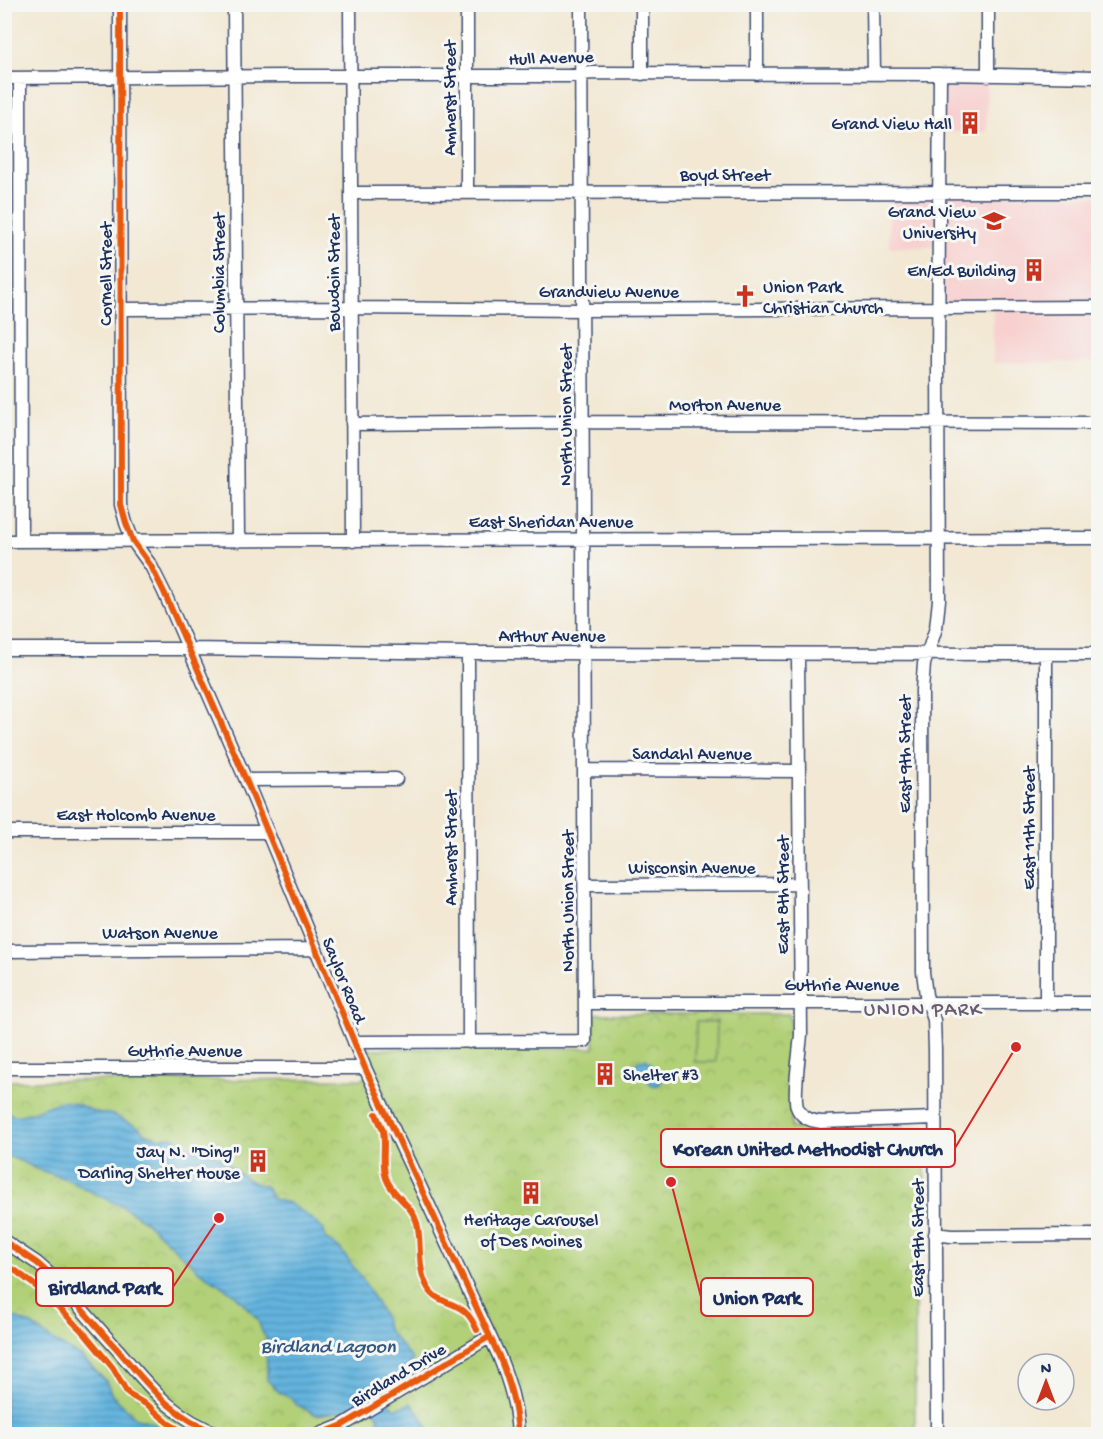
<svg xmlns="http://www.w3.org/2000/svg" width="1103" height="1439" font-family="'Gochi Hand',sans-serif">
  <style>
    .built { fill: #f7d0cf }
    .park { fill: url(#park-crowns); stroke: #66806a; stroke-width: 1.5 }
    .pitch { fill: #b1d077; stroke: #66806a; stroke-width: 1.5 }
    .water { fill: url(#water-rules); stroke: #3f729e; stroke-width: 1.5 }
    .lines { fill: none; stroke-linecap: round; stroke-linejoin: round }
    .minor-casing { stroke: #3b4b70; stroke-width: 15 }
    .minor { stroke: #fff; stroke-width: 12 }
    .cycleway-casing { stroke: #f6f6f2; stroke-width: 10 }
    .cycleway { stroke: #e8590c; stroke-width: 6 }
    .labels { text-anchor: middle; stroke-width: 6; stroke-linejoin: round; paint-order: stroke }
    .street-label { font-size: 18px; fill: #1b2f5e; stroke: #f6f6f2 }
    .poi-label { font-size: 18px; fill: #1b2f5e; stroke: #f6f6f2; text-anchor: end }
    .neighbourhood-label { font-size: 20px; letter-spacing: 1.5px; fill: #675c73; stroke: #f6f6f2 }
    .water-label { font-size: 20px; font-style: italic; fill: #315784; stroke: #f6f6f2 }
    .leader { fill: none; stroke: #d62828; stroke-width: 2 }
    .callout-dot { fill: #d62828; stroke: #f6f6f2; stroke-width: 2 }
    .callout { fill: #f6f6f2; stroke: #d62828; stroke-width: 2 }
    .callout-label { font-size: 20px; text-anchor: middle; font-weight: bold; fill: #1b2f5e }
  </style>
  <defs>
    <pattern id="park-crowns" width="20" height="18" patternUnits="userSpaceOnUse" patternTransform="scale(1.5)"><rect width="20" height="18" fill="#b1d077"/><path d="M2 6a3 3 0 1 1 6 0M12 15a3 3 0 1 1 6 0" fill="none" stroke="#98b369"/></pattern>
    <pattern id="water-rules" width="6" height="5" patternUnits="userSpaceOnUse" patternTransform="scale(1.5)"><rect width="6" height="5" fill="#63b4de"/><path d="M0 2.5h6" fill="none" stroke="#5193b7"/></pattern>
  </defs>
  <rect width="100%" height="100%" fill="#f6f6f2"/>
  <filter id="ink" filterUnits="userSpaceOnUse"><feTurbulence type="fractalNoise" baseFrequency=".0167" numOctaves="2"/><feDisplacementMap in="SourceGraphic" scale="12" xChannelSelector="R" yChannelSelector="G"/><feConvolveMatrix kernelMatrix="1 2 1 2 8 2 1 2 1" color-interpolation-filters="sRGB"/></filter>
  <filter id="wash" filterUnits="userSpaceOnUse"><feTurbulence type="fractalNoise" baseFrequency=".008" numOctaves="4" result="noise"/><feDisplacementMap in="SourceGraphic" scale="24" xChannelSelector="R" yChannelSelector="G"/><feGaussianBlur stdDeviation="1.35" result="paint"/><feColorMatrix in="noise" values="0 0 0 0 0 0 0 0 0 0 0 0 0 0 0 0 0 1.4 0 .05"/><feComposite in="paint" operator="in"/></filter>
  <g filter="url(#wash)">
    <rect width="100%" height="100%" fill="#f2e8d3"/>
    <path class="built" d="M940,81h47v51h-43v63l154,1v166l-105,1v-60l-45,-1 -4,-2v-53h-55v-52l49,1z"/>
    <path class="park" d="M594,1014h196l1,114h134v108h-10v198h-747l-17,-12 -15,-4 -24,-23 -6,-14 -24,-24 -24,-13 -27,-19 -20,-9h-6l-1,-235 358,-2 7,-3 -6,-25 3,-2 228,-1z"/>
    <path class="pitch" d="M696,1022h21l-1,40h-21z"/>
    <path class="water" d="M645,1059l5,3 5,10 6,3 1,6 -3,4 -7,1c-2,-3 -4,-6 -6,-8 -7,-6 -16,-3 -9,-16z
      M62,1101l15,3 18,8 19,3 26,13 4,5 17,5 11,-1 24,13 20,5 31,24 9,5 9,2 8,13 16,4 23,16 12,11 1,8 15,11 22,29 21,37 4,14 26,31c-6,8 -13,21 -24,22l-5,5c1,8 6,18 12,22l15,-6 11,14 9,17h-74l19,-11 3,-5c-3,-6 -9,-16 -16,-18l-19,11 -27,4 -20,-10 -7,-8 -9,-3 -14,-14 -1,-42 -4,-6 -4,-12 -16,-18 -8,-8 -35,-23 -54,-50 -23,-15c-8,-2 -13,-7 -20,-9l-36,-18 -32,-11 -5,-3 -24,-10 -1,-45c3,2 6,4 9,5 11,3 37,-11 49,-14z
      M5,1316h6l20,9 27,19 24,13 24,25 6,13 24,23 15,4 17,12h-163z"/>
  </g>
  <g filter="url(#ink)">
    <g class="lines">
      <g class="minor-casing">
        <path id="minor" d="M120,4l1,501 5,18 7,18 18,25 13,26 82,188 119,288 134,288c11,28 17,48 19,78
          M234,4l4,537
          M350,4l3,537
          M757,4v70
          M873,4l1,70
          M988,4v72
          M642,74v-70
          M4,78l288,-2h276l24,-3 348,1 158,3
          M20,78l1,463
          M467,192v-188
          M351,193l747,-1
          M120,309l231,-1 231,2 516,-3
          M352,424l231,-2 515,1
          M4,541c365,0 730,-5 1094,-3
          M4,649h185l279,4 630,1
          M468,653l1,389
          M798,654l3,380c-1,15 -8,61 -4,73 4,11 14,14 24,15l114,-4
          M1046,654v348
          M584,770l215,1
          M246,780l150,-1
          M4,832h264
          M585,885l215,-1
          M4,951l312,-2
          M585,1003h513
          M354,1042l231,-1 -4,-1037
          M4,1068h361
          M935,1234l16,2 147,-1
          M4,1241l33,22 18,16c21,23 41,47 62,70 32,37 54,68 102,85
          M320,1434l23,-9 146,-88
          M937,1434l-2,-385 -1,-29 -8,-25 -3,-23 -1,-282 2,-26 12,-36 3,-28 -1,-236 2,-290"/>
      </g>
      <use href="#minor" class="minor"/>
      <g class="cycleway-casing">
        <path id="cycleway" d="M120,4l1,501 5,18 7,18 18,25 13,26 82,188 119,288 134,288c11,28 17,48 19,78
          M376,1114c2,6 6,12 7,17 3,15 -2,32 3,47 6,18 26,26 31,45 5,19 0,40 8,59 9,22 24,17 39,29 6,5 10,12 13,19
          M4,1241l33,22 18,16c21,23 41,47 62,70 32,37 54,68 102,85
          M4,1265l12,6 25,19 44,44 28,34 15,26 21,12 19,17 19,11
          M320,1434l23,-9 146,-88"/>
      </g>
      <use href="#cycleway" class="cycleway"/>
    </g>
  </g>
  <defs>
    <g id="building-bare" transform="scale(1.8)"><path d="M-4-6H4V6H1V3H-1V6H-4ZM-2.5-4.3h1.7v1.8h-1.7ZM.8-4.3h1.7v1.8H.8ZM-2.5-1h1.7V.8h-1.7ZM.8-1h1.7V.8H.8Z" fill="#c8321e" stroke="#f6f6f2" stroke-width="2.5" paint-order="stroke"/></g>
    <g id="university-bare" transform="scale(1.8)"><path d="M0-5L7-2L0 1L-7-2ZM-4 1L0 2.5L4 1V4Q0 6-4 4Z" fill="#c8321e" stroke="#f6f6f2" stroke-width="2.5" paint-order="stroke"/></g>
    <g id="church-bare" transform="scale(1.8)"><path d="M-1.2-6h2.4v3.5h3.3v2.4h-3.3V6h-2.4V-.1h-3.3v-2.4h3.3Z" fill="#c8321e" stroke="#f6f6f2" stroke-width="2.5" paint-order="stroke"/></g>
  </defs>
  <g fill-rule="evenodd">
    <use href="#building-bare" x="970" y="123"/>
    <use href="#university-bare" x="994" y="221"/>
    <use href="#building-bare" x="1034" y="270"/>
    <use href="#church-bare" x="745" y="296"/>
    <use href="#building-bare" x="605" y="1074"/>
    <use href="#building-bare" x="258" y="1161"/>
    <use href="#building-bare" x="531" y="1193"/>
  </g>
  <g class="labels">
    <g class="street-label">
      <text transform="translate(551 57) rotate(-2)" y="6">Hull Avenue</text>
      <text transform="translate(449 98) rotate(-90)" y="6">Amherst Street</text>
      <text x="725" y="180">Boyd Street</text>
      <text transform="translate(218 273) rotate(-90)" y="6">Columbia Street</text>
      <text transform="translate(333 273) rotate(-90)" y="6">Bowdoin Street</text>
      <text transform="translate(105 274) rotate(-90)" y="6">Cornell Street</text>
      <text x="609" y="297">Grandview Avenue</text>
      <text x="725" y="410">Morton Avenue</text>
      <text transform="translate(565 415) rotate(-90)" y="6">North Union Street</text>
      <text x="551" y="527">East Sheridan Avenue</text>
      <text x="552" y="641">Arthur Avenue</text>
      <text x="692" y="759">Sandahl Avenue</text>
      <text transform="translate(904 754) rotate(-90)" y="6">East 9th Street</text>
      <text x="136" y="820">East Holcomb Avenue</text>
      <text transform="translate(1028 828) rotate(-90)" y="6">East 11th Street</text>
      <text transform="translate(450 848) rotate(-90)" y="6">Amherst Street</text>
      <text x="692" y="873">Wisconsin Avenue</text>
      <text transform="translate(782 895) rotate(-90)" y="6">East 8th Street</text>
      <text transform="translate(567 901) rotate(-90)" y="6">North Union Street</text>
      <text x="160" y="938">Watson Avenue</text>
      <text transform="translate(345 980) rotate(68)" y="6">Saylor Road</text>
      <text x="842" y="990">Guthrie Avenue</text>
      <text x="185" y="1056">Guthrie Avenue</text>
      <text transform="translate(917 1238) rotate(-90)" y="6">East 9th Street</text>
      <text transform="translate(398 1374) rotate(-31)" y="6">Birdland Drive</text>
    </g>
    <g class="poi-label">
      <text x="952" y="129">Grand View Hall</text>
      <text x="976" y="217">Grand View<tspan x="976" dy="21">University</tspan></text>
      <text x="1016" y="276">En/Ed Building</text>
      <text x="763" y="292" text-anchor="start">Union Park<tspan x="763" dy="21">Christian Church</tspan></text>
      <text x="623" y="1080" text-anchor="start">Shelter #3</text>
      <text x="240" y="1157">Jay N. "Ding"<tspan x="240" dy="21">Darling Shelter House</tspan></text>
      <text x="531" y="1225" text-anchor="middle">Heritage Carousel<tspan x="531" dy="21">of Des Moines</tspan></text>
    </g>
    <g class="neighbourhood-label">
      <text x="923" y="1015">UNION PARK</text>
    </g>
    <g class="water-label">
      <text x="328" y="1352">Birdland Lagoon</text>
    </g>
  </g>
  <path class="leader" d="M1016 1047L955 1148M219 1218L173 1287M671 1182L701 1297"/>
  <g class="callout-dot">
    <circle cx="1016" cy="1047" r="6"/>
    <circle cx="219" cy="1218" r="6"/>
    <circle cx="671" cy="1182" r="6"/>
  </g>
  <g class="callout">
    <rect x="661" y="1129" width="294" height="38" rx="6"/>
    <rect x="36" y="1268" width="137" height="38" rx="6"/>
    <rect x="701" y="1278" width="112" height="38" rx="6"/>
  </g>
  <g class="callout-label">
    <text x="808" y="1155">Korean United Methodist Church</text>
    <text x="105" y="1294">Birdland Park</text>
    <text x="757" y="1304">Union Park</text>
  </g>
  <rect width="1103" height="1439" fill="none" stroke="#f6f6f2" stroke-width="24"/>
  <g transform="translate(1046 1382)"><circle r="28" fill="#f6f6f2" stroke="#9ea6b7" stroke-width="1.5"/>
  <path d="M0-4.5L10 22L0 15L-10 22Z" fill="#c8321e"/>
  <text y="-9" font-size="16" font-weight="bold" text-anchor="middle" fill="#1b2f5e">N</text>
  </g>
</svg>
